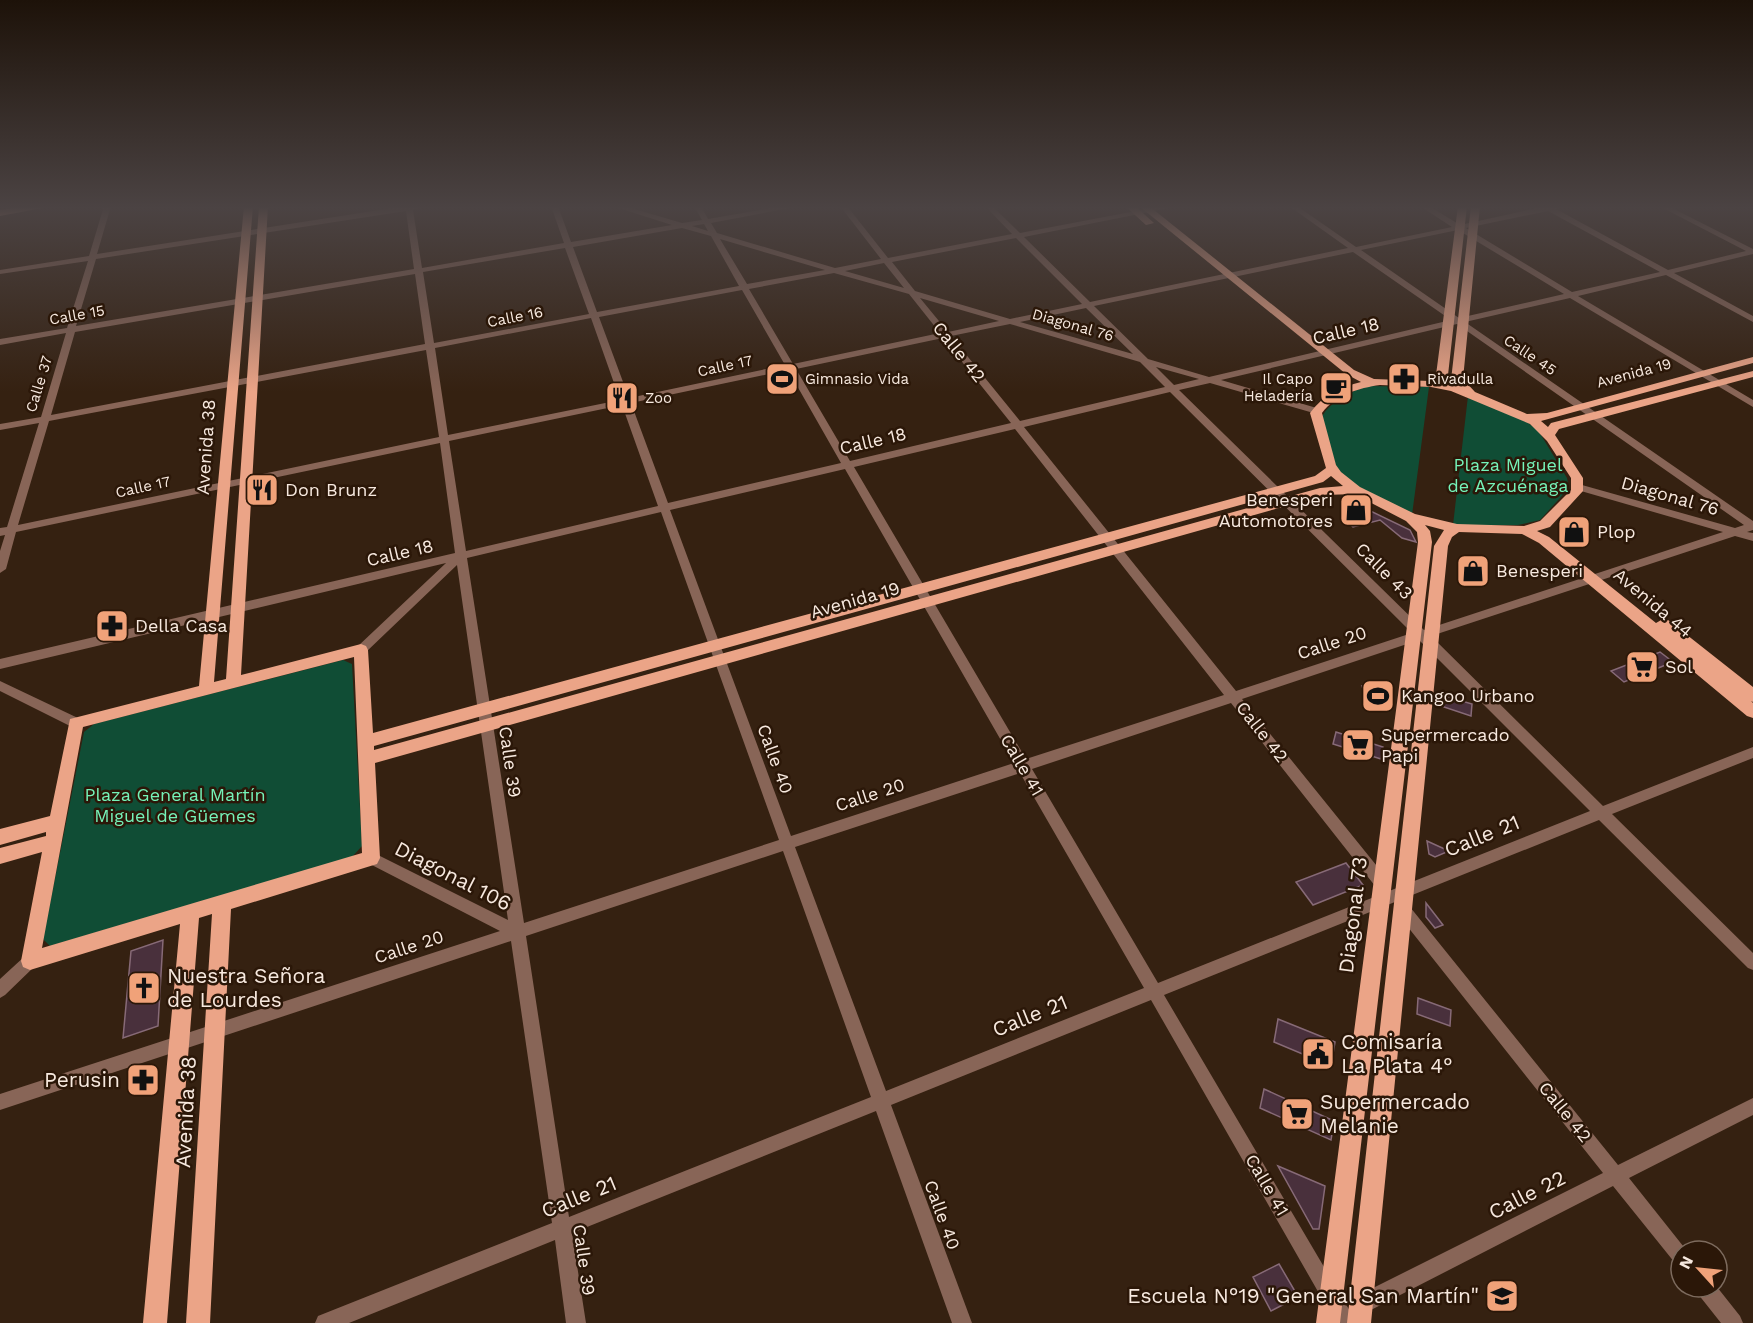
<svg xmlns="http://www.w3.org/2000/svg" width="1753" height="1323" font-family="'Work Sans',sans-serif">
  <style>
    .green { fill: #104d35 }
    .building { fill: #49303c; stroke: #876a77; stroke-width: 1.5 }
    .lines { fill: none; stroke-linecap: round; stroke-linejoin: round }
    .minor { fill: #886557; fill-rule: evenodd }
    .major { fill: #eba487; fill-rule: evenodd }
    .labels { text-anchor: middle; stroke-width: 5; stroke-linejoin: round; paint-order: stroke }
    .far-street-label { font-size: 15px; fill: #f7e9df; stroke: #2b1708 }
    .far-poi-label { font-size: 15px; fill: #f7e9df; stroke: #2b1708; text-anchor: start }
    .street-label { font-size: 18px; fill: #f7e9df; stroke: #2b1708 }
    .park-label { font-size: 18px; fill: #75f3b9; stroke: #2b1708 }
    .poi-label { font-size: 18px; fill: #f7e9df; stroke: #2b1708; text-anchor: start }
    .near-street-label { font-size: 21px; fill: #f7e9df; stroke: #2b1708 }
    .near-poi-label { font-size: 21px; fill: #f7e9df; stroke: #2b1708; text-anchor: start }
  </style>
  <rect width="100%" height="100%" fill="#352111"/>
  <path class="green" d="M1368,386l61,1 -17,128 -66,-34 -9,-11 -15,-53c7,-15 30,-26 46,-31z
    M1468,396l59,26 11,8 29,48 2,10 -29,32 -22,5h-65z
    M343,660l9,4 10,182 -10,11 -302,89 -7,-7 41,-207 10,-8z"/>
  <path class="building" d="M1358,505l52,25 6,12 -14,-4 -22,-18 -27,7 -8,-8 6,-2 -9,-8z
    M1566,523l17,8 2,6 -13,3 -10,-12z
    M1660,652l13,10 -49,20 -13,-11z
    M1362,686l28,8 -1,10 -23,-6z
    M1445,696l27,8 -1,12 -27,-9z
    M1336,732l47,15 -2,12 -48,-15z
    M1427,841l22,10 -14,6 -6,-3z
    M1346,863l17,22 -50,20 -17,-23z
    M1426,903l17,22 -8,3 -9,-11z
    M163,940l-5,86 -35,12 8,-87z
    M1418,998l33,12 -1,16 -33,-12z
    M1278,1019l57,23 -4,24 -57,-24z
    M1264,1089l70,32 -3,19 -71,-32z
    M1278,1166l47,20 -6,43h-6z
    M1279,1264l17,29v5l-25,13 -18,-34z"/>
  <g class="lines">
    <path class="minor" d="M104,206h7l-14,48 308,-48h21l-13,4 9,58 142,-25 -13,-37h7l13,36 101,-17 -60,-19h12l58,17 20,-3 -8,-14h7l7,13 74,-13h18l-89,17 6,10 118,35 46,-9 -41,-53h7l41,52 124,-24 -27,-28h7l28,27 142,-27h17l-155,31 66,65 258,-54 -59,-42h8l59,41 96,-20 -32,-21h9l31,19 86,-19h19l-9,3 112,61 78,-19 -87,-45h9l85,43v5l-79,19 79,43v6l-87,-47 -88,21 175,104v7l-183,-109 -105,24 288,199v9l-6,2 6,1v8l-18,-5 -304,100 172,170 150,-59v11l-141,56 141,139v17l-5,-2 -149,-148 -435,175 193,328h-21l-185,-323 -260,105 81,218h-20l-76,-212 -304,122 14,90h-20l-11,-83 -206,83h-34l3,-7 234,-93 -41,-282 -511,169v-16l500,-163 -134,-69 -2,-4 2,-4 5,-2 5,2 132,66 -51,-355 -92,88 -4,1 -6,-4 2,-3 89,-84 -446,106v-10l455,-106 -15,-110 -424,89 -10,37 -6,4v-22l5,-16 -5,1v-8l7,-1 32,-104 -39,7v-6l41,-7 25,-84 -66,12v-6l67,-11 21,-67 -88,13v-4l89,-14zM406,211l8,58 -338,57 20,-67zM1548,211l112,61 -88,20 -106,-64zM704,224l4,7 -16,-5zM682,228l29,8 28,50 -142,26 -24,-65zM1458,230l106,64 -105,24 -98,-68zM1016,238l66,66 -72,15 -95,-28 -23,-29zM720,239l105,31 -78,14zM565,248l24,66 -155,29 -11,-71zM1353,252l98,68 -242,57 -61,-18 -54,-53zM884,263l20,25 -59,-17zM834,273l75,21 31,39 -147,31 -44,-75zM415,274l10,70 -374,71 24,-83zM742,290l43,75 -156,33 -30,-81zM920,298l79,23 -51,11zM1086,308l47,46 -113,-32zM591,318l29,82 -172,35 -13,-87zM1010,324l130,38 25,25 -145,34 -69,-85zM1457,324l287,201 -9,3 -153,-43h-8v4l149,43 -299,98 -245,-240 31,-7 107,31 5,-3 -2,-2 -99,-29zM943,338l68,85 -161,38 -54,-92zM426,350l13,87 -421,88 31,-104zM1156,367l43,12 -25,6zM788,370l53,93 -173,40 -37,-100zM1170,392l242,241 -176,58 -212,-264zM622,405l36,101 -192,45 -17,-110zM1015,429l209,266 -198,64 -172,-292zM845,469l169,294 -223,73 -121,-326zM661,512l118,328 -255,83 -57,-365zM1419,640l171,171 -432,172 -126,-214 199,-66 148,188 5,2 5,-2 2,-5 -2,-5 -147,-182zM1020,773l124,215 -258,103 -91,-244zM783,851l88,246 -302,120 -43,-281z
      M0,681l80,38 2,4 -2,4h-8l-72,-36z
      M1401,900l5,2 212,263 135,-67v17l-124,63 58,73h-6v15l-6,-3 -62,-77 -246,126 -7,2 -7,-2 -2,-7 2,-7 250,-125 -207,-261 -2,-5 2,-5z
      M30,954l5,2 3,5 -3,5 -30,29 -5,3v-19l25,-23z
      M1696,1287h21l23,29 3,7h-22l-23,-29z"/>
    <path class="major" d="M27,206h26l-53,10v-6z
      M244,206h9l-39,476 12,-3 33,-473h9l-27,469 120,-31 5,2 2,4 5,83 942,-257 11,-8 -16,-55c13,-18 31,-26 51,-31l-15,-8 -207,-168h10l205,164 20,9 56,2 6,-6 22,-169h9l-19,169 -5,8 13,2 -5,-5 20,-174h9l-17,173 12,13 52,22 20,-1 206,-56v6l-212,58 7,6 3,-4 202,-52v6l-194,52 -4,6 28,43v13l-33,36 -13,4 12,6 107,86 7,-4 5,1 85,67v15l-2,-1 2,2v15l-6,-2 -208,-173 -17,-9 -63,-2 -7,5 -4,9 -77,777h-24l87,-777 10,-16 -19,-5 5,6 2,11 -92,781h-24l102,-781 -1,-10 -11,-11 -52,-27 -29,1 -950,268 5,95 -3,6 -146,45 -21,414h-24l26,-409 -13,4 -32,405h-24l37,-399 -150,46 -7,-3 -2,-6 21,-109 -42,12v-16l46,-12v-4l-46,13v-16l50,-13 20,-97 129,-33zM1380,385l51,2 20,4 79,33 17,17 24,37v12l-31,31 -16,5 -67,-2 -42,-10 -55,-27 -19,-15 -5,-7 -14,-52c13,-18 37,-25 58,-28zM1331,476l12,10 -23,2 -946,262v-4l949,-264zM354,657l8,196 -320,95 41,-221z
      M1125,206h10l19,17 -8,2z"/>
  </g>
  <linearGradient id="sky" x2="0" y2="1"><stop stop-color="#1d1209"/><stop offset="0.53" stop-color="#4b4343"/><stop offset="1" stop-color="#4b4343" stop-opacity="0"/></linearGradient>
  <rect width="1753" height="392" fill="url(#sky)"/>
  <defs>
    <g id="stadium-square" transform="scale(1.725)"><rect x="-9" y="-9" width="18" height="18" rx="4" fill="#f0a279" stroke="#2b1708"/><path d="M0-5a6.5 5 0 1 0 0 10a6.5 5 0 1 0 0-10ZM-3.5-1.8h7v3.6h-7Z" fill="#111"/></g>
    <g id="pharmacy-square" transform="scale(1.725)"><rect x="-9" y="-9" width="18" height="18" rx="4" fill="#f0a279" stroke="#2b1708"/><path d="M-2-6h4v4h4v4h-4v4h-4v-4h-4v-4h4Z" fill="#111"/></g>
    <g id="cafe-square" transform="scale(1.725)"><rect x="-9" y="-9" width="18" height="18" rx="4" fill="#f0a279" stroke="#2b1708"/><path d="M-5.5-4.5H6V0H3Q3 3.5 0 3.5H-2.5Q-5.5 3.5-5.5 0ZM3-3.2v2h1.7v-2ZM-6 4.5H4V6H-6Z" fill="#111"/></g>
    <g id="restaurant-square" transform="scale(1.725)"><rect x="-9" y="-9" width="18" height="18" rx="4" fill="#f0a279" stroke="#2b1708"/><path d="M-5-6h1v4h1v-4h1v4h1v-4h1v5L-1.5 .5V6h-2V.5L-5-1ZM5-6V6H3V1.5H1.5Q1.5-4 5-6Z" fill="#111"/></g>
    <g id="shop-square" transform="scale(1.725)"><rect x="-9" y="-9" width="18" height="18" rx="4" fill="#f0a279" stroke="#2b1708"/><path d="M-5-2.5h2.3a2.7 3.5 0 0 1 5.4 0H5L5.5 6h-11ZM-1.5-2.5h3a1.5 2.3 0 0 0-3 0Z" fill="#111"/></g>
    <g id="supermarket-square" transform="scale(1.725)"><rect x="-9" y="-9" width="18" height="18" rx="4" fill="#f0a279" stroke="#2b1708"/><path d="M-6-5.5h2.5l.6 2H6L4.5 2H-2.5L-4.4-4H-6ZM-1.5 3.2a1.3 1.3 0 1 0 .1 0ZM3 3.2a1.3 1.3 0 1 0 .1 0Z" fill="#111"/></g>
    <g id="church-square" transform="scale(1.725)"><rect x="-9" y="-9" width="18" height="18" rx="4" fill="#f0a279" stroke="#2b1708"/><path d="M-1.2-6h2.4v3.5h3.3v2.4h-3.3V6h-2.4V-.1h-3.3v-2.4h3.3Z" fill="#111"/></g>
    <g id="civic-square" transform="scale(1.725)"><rect x="-9" y="-9" width="18" height="18" rx="4" fill="#f0a279" stroke="#2b1708"/><path d="M-.6-6.5H3V-4.5H.6V-3L4-1V1h2V6H-6V1h2V-1L-.6-3ZM-1.2 2.5V6h2.4V2.5Z" fill="#111"/></g>
    <g id="school-square" transform="scale(1.725)"><rect x="-9" y="-9" width="18" height="18" rx="4" fill="#f0a279" stroke="#2b1708"/><path d="M0-5L7-2L0 1L-7-2ZM-4 1L0 2.5L4 1V4Q0 6-4 4Z" fill="#111"/></g>
  </defs>
  <g fill-rule="evenodd">
    <use href="#stadium-square" x="782" y="379"/>
    <use href="#pharmacy-square" x="1404" y="379"/>
    <use href="#cafe-square" x="1336" y="388"/>
    <use href="#restaurant-square" x="622" y="398"/>
    <use href="#restaurant-square" x="262" y="490"/>
    <use href="#shop-square" x="1356" y="510"/>
    <use href="#shop-square" x="1574" y="532"/>
    <use href="#shop-square" x="1473" y="571"/>
    <use href="#pharmacy-square" x="112" y="626"/>
    <use href="#supermarket-square" x="1642" y="667"/>
    <use href="#stadium-square" x="1378" y="696"/>
    <use href="#supermarket-square" x="1358" y="745"/>
    <use href="#church-square" x="144" y="988"/>
    <use href="#civic-square" x="1318" y="1054"/>
    <use href="#pharmacy-square" x="143" y="1080"/>
    <use href="#supermarket-square" x="1297" y="1114"/>
    <use href="#school-square" x="1502" y="1296"/>
  </g>
  <g class="labels">
    <g class="far-street-label">
      <text transform="translate(77 315) rotate(-10)" y="5">Calle 15</text>
      <text transform="translate(515 317) rotate(-11)" y="5">Calle 16</text>
      <text transform="translate(1073 325) rotate(16)" y="5">Diagonal 76</text>
      <text transform="translate(1530 355) rotate(34)" y="5">Calle 45</text>
      <text transform="translate(725 366) rotate(-12)" y="5">Calle 17</text>
      <text transform="translate(1634 373) rotate(-15)" y="5">Avenida 19</text>
      <text transform="translate(39 384) rotate(-73)" y="5">Calle 37</text>
      <text transform="translate(143 487) rotate(-12)" y="5">Calle 17</text>
    </g>
    <g class="far-poi-label">
      <text x="805" y="384">Gimnasio Vida</text>
      <text x="1313" y="384" text-anchor="end">Il Capo<tspan x="1313" dy="17">Heladería</tspan></text>
      <text x="1427" y="384">Rivadulla</text>
      <text x="645" y="403">Zoo</text>
    </g>
    <g class="street-label">
      <text transform="translate(1346 331) rotate(-13)" y="6">Calle 18</text>
      <text transform="translate(959 352) rotate(51)" y="6">Calle 42</text>
      <text transform="translate(873 441) rotate(-13)" y="6">Calle 18</text>
      <text transform="translate(206 447) rotate(-86)" y="6">Avenida 38</text>
      <text transform="translate(1670 496) rotate(16)" y="6">Diagonal 76</text>
      <text transform="translate(400 553) rotate(-13)" y="6">Calle 18</text>
      <text transform="translate(1384 571) rotate(45)" y="6">Calle 43</text>
      <text transform="translate(855 600) rotate(-16)" y="6">Avenida 19</text>
      <text transform="translate(1653 603) rotate(40)" y="6">Avenida 44</text>
      <text transform="translate(1332 643) rotate(-18)" y="6">Calle 20</text>
      <text transform="translate(1262 732) rotate(52)" y="6">Calle 42</text>
      <text transform="translate(775 759) rotate(70)" y="6">Calle 40</text>
      <text transform="translate(510 762) rotate(82)" y="6">Calle 39</text>
      <text transform="translate(1022 765) rotate(60)" y="6">Calle 41</text>
      <text transform="translate(870 795) rotate(-18)" y="6">Calle 20</text>
      <text transform="translate(409 947) rotate(-18)" y="6">Calle 20</text>
      <text transform="translate(1565 1112) rotate(51)" y="6">Calle 42</text>
      <text transform="translate(1267 1185) rotate(60)" y="6">Calle 41</text>
      <text transform="translate(942 1215) rotate(70)" y="6">Calle 40</text>
      <text transform="translate(584 1260) rotate(82)" y="6">Calle 39</text>
    </g>
    <g class="park-label">
      <text x="1508" y="471">Plaza Miguel<tspan x="1508" dy="21">de Azcuénaga</tspan></text>
      <text x="175" y="801">Plaza General Martín<tspan x="175" dy="21">Miguel de Güemes</tspan></text>
    </g>
    <g class="poi-label">
      <text x="285" y="496">Don Brunz</text>
      <text x="1333" y="506" text-anchor="end">Benesperi<tspan x="1333" dy="21">Automotores</tspan></text>
      <text x="1597" y="538">Plop</text>
      <text x="1496" y="577">Benesperi</text>
      <text x="135" y="632">Della Casa</text>
      <text x="1665" y="673">Sol</text>
      <text x="1401" y="702">Kangoo Urbano</text>
      <text x="1381" y="741">Supermercado<tspan x="1381" dy="21">Papi</tspan></text>
    </g>
    <g class="near-street-label">
      <text transform="translate(1482 836) rotate(-22)" y="7">Calle 21</text>
      <text transform="translate(453 876) rotate(27)" y="7">Diagonal 106</text>
      <text transform="translate(1353 915) rotate(-83)" y="7">Diagonal 73</text>
      <text transform="translate(1030 1016) rotate(-22)" y="7">Calle 21</text>
      <text transform="translate(186 1112) rotate(-87)" y="7">Avenida 38</text>
      <text transform="translate(1527 1195) rotate(-27)" y="7">Calle 22</text>
      <text transform="translate(579 1197) rotate(-22)" y="7">Calle 21</text>
    </g>
    <g class="near-poi-label">
      <text x="167" y="983">Nuestra Señora<tspan x="167" dy="24">de Lourdes</tspan></text>
      <text x="1341" y="1049">Comisaría<tspan x="1341" dy="24">La Plata 4°</tspan></text>
      <text x="120" y="1087" text-anchor="end">Perusin</text>
      <text x="1320" y="1109">Supermercado<tspan x="1320" dy="24">Melanie</tspan></text>
      <text x="1479" y="1303" text-anchor="end">Escuela N°19 "General San Martín"</text>
    </g>
  </g>
  <g transform="translate(1699 1269) rotate(297)"><circle r="28" fill="#2b1708" stroke="#7d6b5e" stroke-width="1.5"/>
  <path d="M0-4.5L10 22L0 15L-10 22Z" fill="#f0a279"/>
  <text y="-9" font-size="16" font-weight="bold" text-anchor="middle" fill="#f7e9df">N</text>
  </g>
</svg>
